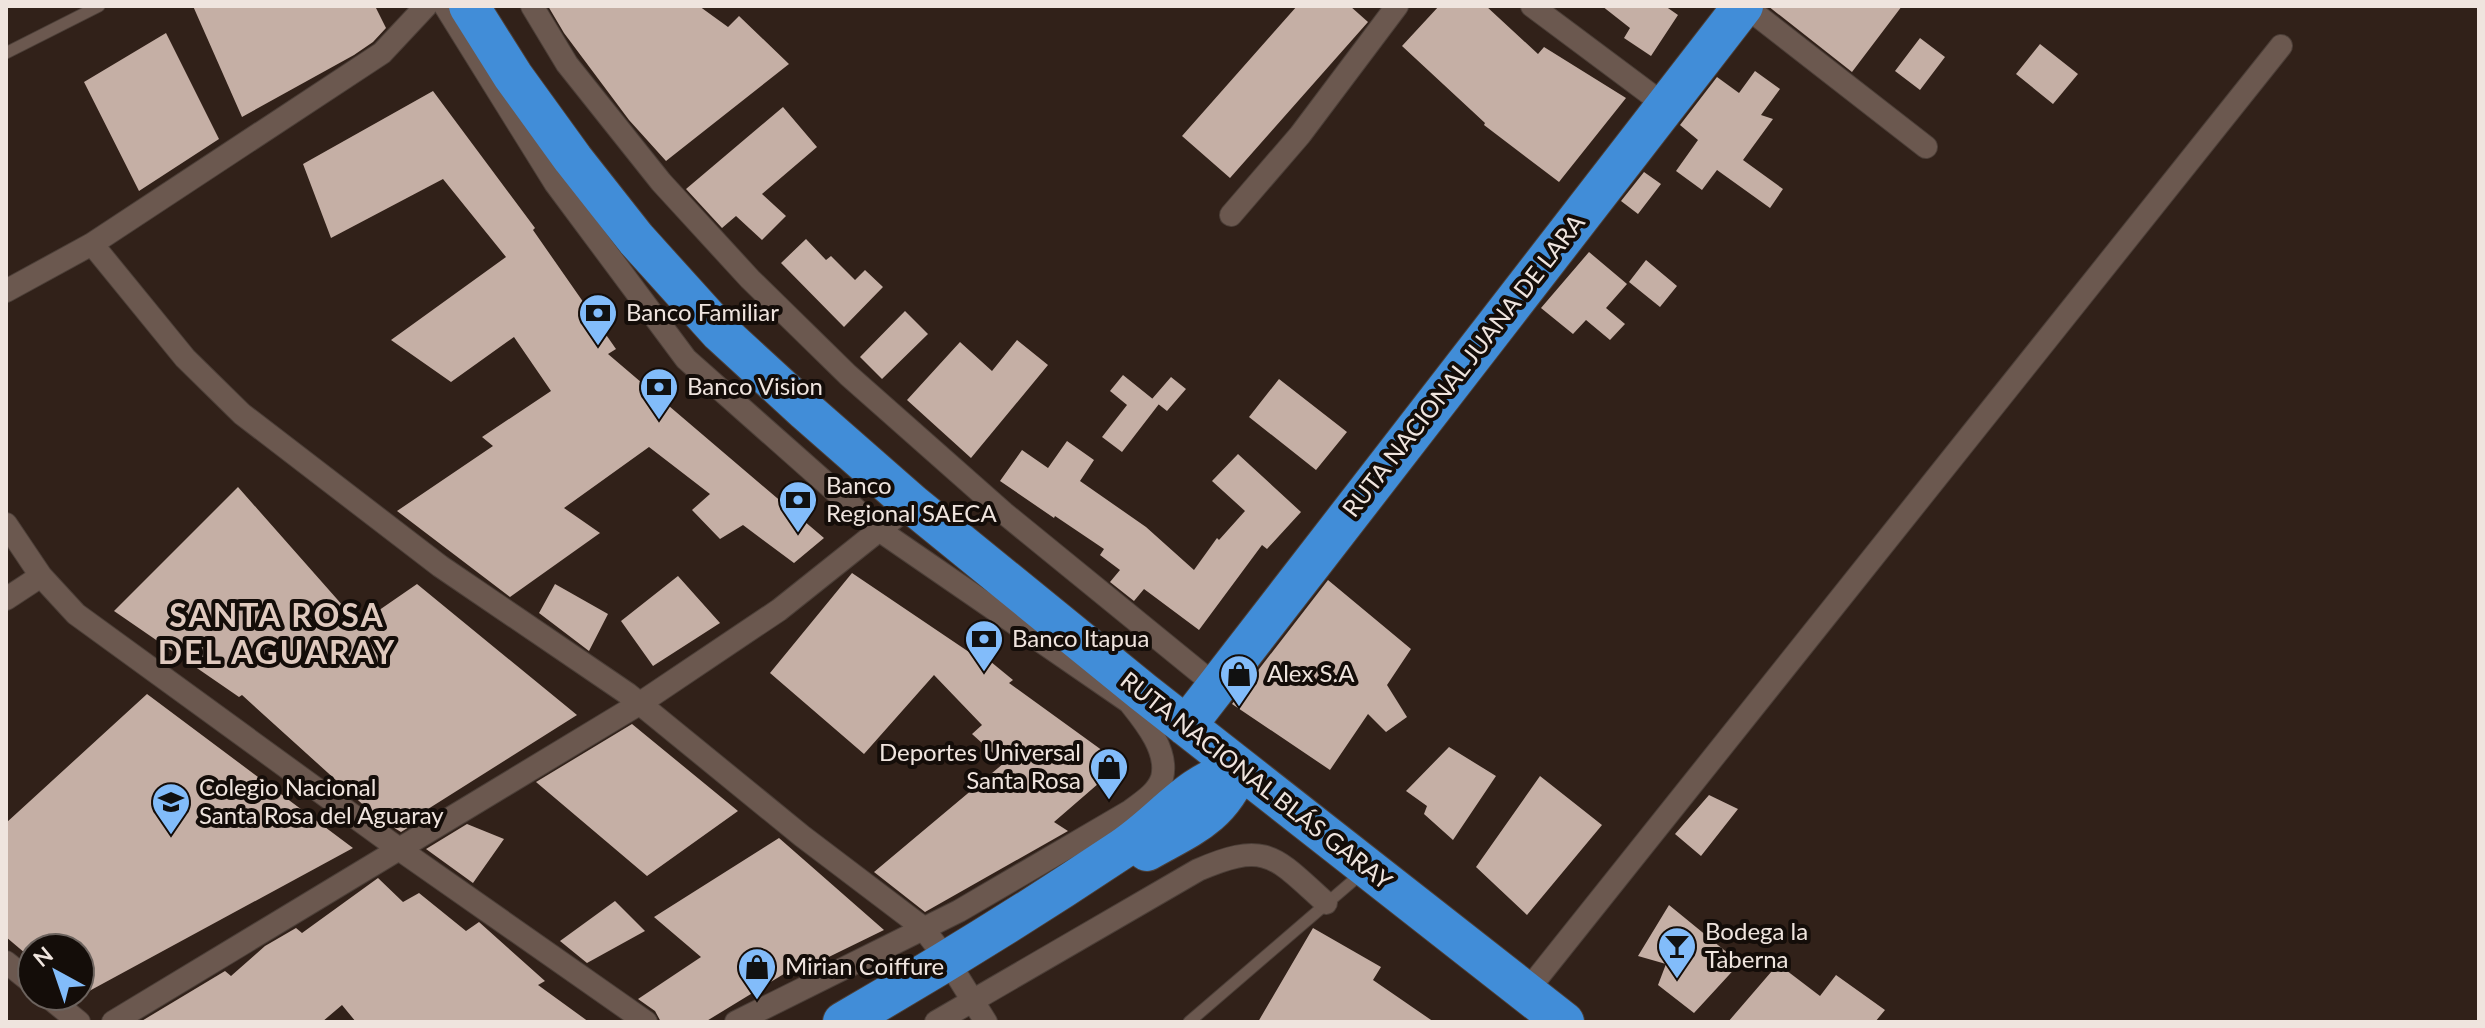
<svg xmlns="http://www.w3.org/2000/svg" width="2485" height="1028" font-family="Lato,sans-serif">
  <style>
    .building { fill: #c5afa5 }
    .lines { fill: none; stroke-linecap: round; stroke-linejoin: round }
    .lane-casing { stroke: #4c3f38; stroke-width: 13 }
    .street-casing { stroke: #4c3f38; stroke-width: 24 }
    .highway-casing { stroke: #4c3f38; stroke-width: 42 }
    .lane { stroke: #6b584f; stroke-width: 11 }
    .street { stroke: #6b584f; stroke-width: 22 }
    .highway { stroke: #418dd8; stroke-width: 40 }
    .labels { text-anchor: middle; stroke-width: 8; stroke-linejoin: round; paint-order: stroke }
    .poi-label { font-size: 24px; fill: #efe4de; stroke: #140d09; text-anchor: start }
    .street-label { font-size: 24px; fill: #efe4de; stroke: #140d09 }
    .district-label { font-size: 32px; font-weight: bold; letter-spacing: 2px; fill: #dfc9be; stroke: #140d09 }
  </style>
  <rect width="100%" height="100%" fill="#312119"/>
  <path class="building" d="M193,6h182l11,22 -13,14 -19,13 -112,62z
    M548,6h151l29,21 11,-11 50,48 -123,97 -37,-41 -65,-87z
    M1297,6h53l18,16 -138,156 -48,-42z
    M1439,6h47l52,48 6,-7 82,51 -67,84 -75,-57 1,-2 -83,-77z
    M1602,6h63l13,9 -27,41 -27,-18 6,-10z
    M1768,6h134l-50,66z
    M166,33l53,106 -80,52 -55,-109z
    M1920,38l25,19 -25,33 -25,-19z
    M2040,44l38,30 -25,30 -37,-30z
    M1755,71l25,18 -19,26 12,4 -30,41 40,29 -13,19 -53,-38 -15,20 -26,-19 22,-31 -18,-15 37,-48 22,16z
    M433,91l102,137 -2,2 83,119 -8,5 216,184 -30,25 -51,-38 -23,14 -28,-29 18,-16 -61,-47 -85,61 36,25 -90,64 -113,-86 96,-65 -11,-9 69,-46 -37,-54 -63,45 -60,-42 115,-83 -63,-78 -112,59 -28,-74z
    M783,107l34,40 -55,47 24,22 -24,24 -26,-24 -14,12 -36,-39z
    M1644,172l17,12 -23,30 -17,-13z
    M806,239l20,21 5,-4 24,24 10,-10 18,17 -39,40 -63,-64z
    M1589,252l38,32 -21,24 19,16 -15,16 -24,-20 -13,14 -32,-26z
    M1646,260l31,26 -17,21 -31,-25z
    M905,311l23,23 -46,45 -22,-22z
    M1017,340l31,25 -77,93 -64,-58 53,-58 32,29z
    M1123,375l36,29 -37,48 -20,-15 25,-32 -17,-14z
    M1171,377l15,12 -19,22 -15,-12z
    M1279,379l68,53 -31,38 -67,-53z
    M1067,441l27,19 -14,21 66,46 48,43 23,-32 2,2 26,-29 -33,-30 26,-27 63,58 -34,37 -5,-4 -63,85 -55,-41 -10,12 -24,-19 10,-12 -20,-15 4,-6 -49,-33 -1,2 -54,-37 22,-31 26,18z
    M238,487l121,137 58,-40 160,131 -149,94 7,2 -34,21 -5,-3 -26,-18 -128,-116 -3,2 -125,-86z
    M852,573l117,79 5,-4 39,32 -4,3 112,81 -67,58 14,9 -143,81 -51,-40 130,-109 -32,-29 10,-9 -48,-50 -70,79 -94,-81z
    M678,576l42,47 -67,43 -32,-45z
    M1328,580l83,69 -24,36 20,32 -21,15 -18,-18 -38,56 -98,-66z
    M555,584l53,30 -19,37 -50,-38z
    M147,694l206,154 -273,148v-48h-48v11l-26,-22v-114z
    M632,724l106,87 -91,65 -111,-94z
    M1449,747l47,29 -43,64 -29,-26 3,-8 -21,-15z
    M1540,776l62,49 -75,90 -51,-48z
    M1709,795l29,14 -37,47 -26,-22z
    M467,824l37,15 -31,44 -47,-34z
    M779,838l105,92 -88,43 -4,-4 -87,53h-44l-6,-11 -17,-12 63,-42 -47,-40z
    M378,878l25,24 16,-9 47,38 13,-9 66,59 -7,4 51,37h-233l-14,-17 -20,17h-182l85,-51 6,5 34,-30 31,-18 6,5z
    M615,901l30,30 -58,32 -27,-22z
    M1669,905l71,58 -46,50 -36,-28 8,-21 -28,-8z
    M1313,928l68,39 -8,13 61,42h-176z
    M1778,964l42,32 16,-21 49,35 -10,12h-147z"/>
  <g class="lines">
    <g class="lane-casing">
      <path id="lane" d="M6,53l93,-47
        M1189,1022l173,-149"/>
    </g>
    <g class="street-casing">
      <path id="street" d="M445,6l110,177 131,176 193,171 250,172c16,20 40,49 33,76 -5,15 -20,24 -32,33l-171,100 -223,111
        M532,6l35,58 94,118 89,97 98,96 156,138 211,172
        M1532,6l134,100
        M1745,6l181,141
        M1231,215l69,-80 97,-129
        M92,244l93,114 57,56 198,152 188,128 174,142 120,91 26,34 38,61
        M6,291l86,-47 290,-191 44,-47
        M6,524l35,52 35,38 323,235 247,173
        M6,599l35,-23
        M6,962l26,21
        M1527,991l754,-945
        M47,996l32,26
        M113,1022l526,-318 140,-94 133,-106
        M936,1022l262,-152c69,-30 77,-13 128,33"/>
    </g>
    <g class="highway-casing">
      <path id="highway" d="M469,6l44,70 60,83 63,80 84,93 86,79 106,93 231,188 421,330
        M1186,726l557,-720
        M1147,851c42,-24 73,-34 92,-82
        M843,1022c94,-54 186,-111 276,-171 45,-29 66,-67 120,-82"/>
    </g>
    <use href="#lane" class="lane"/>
    <use href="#street" class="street"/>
    <use href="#highway" class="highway"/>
  </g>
  <defs>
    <g id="bank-pin" transform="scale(2)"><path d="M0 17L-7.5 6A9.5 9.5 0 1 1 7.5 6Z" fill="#82bcfa" stroke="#140d09"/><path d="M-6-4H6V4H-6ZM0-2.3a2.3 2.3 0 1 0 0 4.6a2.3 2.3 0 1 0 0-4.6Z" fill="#111"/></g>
    <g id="shop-pin" transform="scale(2)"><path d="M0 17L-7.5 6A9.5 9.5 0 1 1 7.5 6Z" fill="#82bcfa" stroke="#140d09"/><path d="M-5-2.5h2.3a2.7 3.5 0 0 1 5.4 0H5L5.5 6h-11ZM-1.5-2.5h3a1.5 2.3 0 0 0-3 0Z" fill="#111"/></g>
    <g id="school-pin" transform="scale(2)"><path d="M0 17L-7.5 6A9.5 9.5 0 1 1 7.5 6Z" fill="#82bcfa" stroke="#140d09"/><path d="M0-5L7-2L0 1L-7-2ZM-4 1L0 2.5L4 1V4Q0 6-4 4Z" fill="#111"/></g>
    <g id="bar-pin" transform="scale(2)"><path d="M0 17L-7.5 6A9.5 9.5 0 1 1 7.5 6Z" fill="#82bcfa" stroke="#140d09"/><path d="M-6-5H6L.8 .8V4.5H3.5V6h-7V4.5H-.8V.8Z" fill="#111"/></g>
  </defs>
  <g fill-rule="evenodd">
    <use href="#bank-pin" x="598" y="313"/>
    <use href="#bank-pin" x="659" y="387"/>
    <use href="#bank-pin" x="798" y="500"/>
    <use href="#bank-pin" x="984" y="639"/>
    <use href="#shop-pin" x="1239" y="674"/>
    <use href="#shop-pin" x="1109" y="767"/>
    <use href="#school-pin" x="171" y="802"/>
    <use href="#bar-pin" x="1677" y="946"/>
    <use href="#shop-pin" x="757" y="967"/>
  </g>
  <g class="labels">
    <g class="poi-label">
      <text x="626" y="321">Banco Familiar</text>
      <text x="687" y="395">Banco Vision</text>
      <text x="826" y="494">Banco<tspan x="826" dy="28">Regional SAECA</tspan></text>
      <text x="1012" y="647">Banco Itapua</text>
      <text x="1267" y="682">Alex S.A</text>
      <text x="1081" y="761" text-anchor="end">Deportes Universal<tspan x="1081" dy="28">Santa Rosa</tspan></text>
      <text x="199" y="796">Colegio Nacional<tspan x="199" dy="28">Santa Rosa del Aguaray</tspan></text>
      <text x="1705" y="940">Bodega la<tspan x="1705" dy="28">Taberna</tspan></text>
      <text x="785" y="975">Mirian Coiffure</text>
    </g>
    <g class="street-label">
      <text transform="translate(1464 366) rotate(-52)" y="8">RUTA NACIONAL JUANA DE LARA</text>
      <text transform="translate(1256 781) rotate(38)" y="8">RUTA NACIONAL BLÁS GARAY</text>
    </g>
    <g class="district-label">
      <text x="277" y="627">SANTA ROSA<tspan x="277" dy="37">DEL AGUARAY</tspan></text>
    </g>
  </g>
  <rect width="2485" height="1028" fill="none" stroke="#efe4de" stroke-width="16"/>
  <g transform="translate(56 972) rotate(320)"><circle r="38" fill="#140d09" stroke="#6c635e" stroke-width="2"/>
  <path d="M0-6L14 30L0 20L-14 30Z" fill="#82bcfa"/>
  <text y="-12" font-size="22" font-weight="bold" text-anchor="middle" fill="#efe4de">N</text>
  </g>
</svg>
